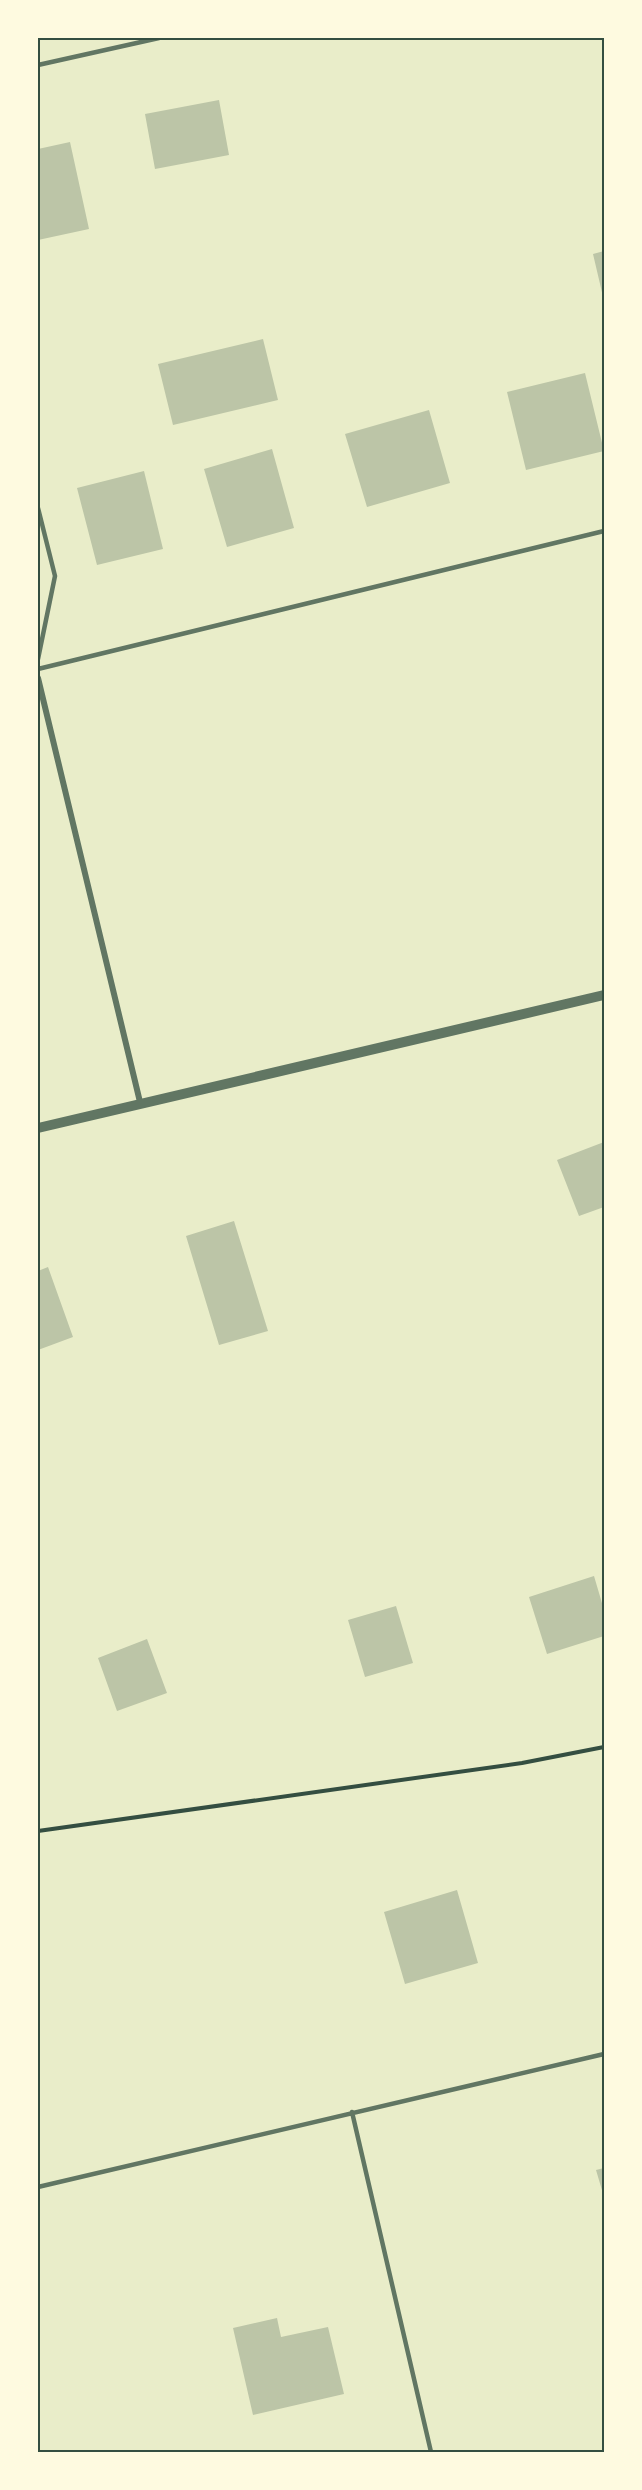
<svg xmlns="http://www.w3.org/2000/svg" width="642" height="2490" font-family="Manrope,sans-serif">
  <style>
    .building { fill: #bcc5a7 }
    .lines { fill: none; stroke-linecap: round; stroke-linejoin: round }
    .path { stroke: #344e41; stroke-width: 4 }
    .service { stroke: #617663; stroke-width: 4.5 }
    .minor { stroke: #617663; stroke-width: 6 }
    .tertiary { stroke: #617663; stroke-width: 10 }
    .neatline { fill: none; stroke: #344e41; stroke-width: 2 }
  </style>
  <rect width="100%" height="100%" fill="#e9edc9"/>
  <path class="building" d="M219,100l10,55 -74,14 -10,-55z
    M70,142l19,87 -51,11v-91z
    M604,251v50l-11,-47z
    M263,339l15,61 -105,25 -15,-61z
    M585,373l19,78 -78,19 -19,-78z
    M429,410l21,73 -83,24 -22,-73z
    M272,449l22,79 -67,19 -23,-78z
    M144,471l19,78 -66,16 -20,-77z
    M604,1142v65l-25,9 -22,-56z
    M234,1221l34,110 -49,14 -33,-109z
    M48,1267l25,70 -35,13v-79z
    M594,1576l10,34v26l-57,18 -18,-57z
    M396,1606l17,57 -48,14 -17,-57z
    M147,1639l20,54 -50,18 -19,-53z
    M457,1890l21,73 -73,21 -21,-72z
    M604,2168v29l-8,-27z
    M277,2318l4,19 47,-10 16,67 -91,21 -20,-87z"/>
  <g class="lines">
    <path class="path" d="M38,1831l484,-68 82,-16"/>
    <path class="service" d="M38,65l121,-27
      M38,508l17,68 -17,83
      M38,669l566,-138
      M352,2112l79,340
      M38,2187l566,-133"/>
    <path class="minor" d="M38,678l102,424"/>
    <path class="tertiary" d="M38,1128l566,-133"/>
  </g>
  <rect width="642" height="2490" fill="none" stroke="#fefae0" stroke-width="78"/>
  <rect x="39" y="39" width="564" height="2412" class="neatline"/>
</svg>
